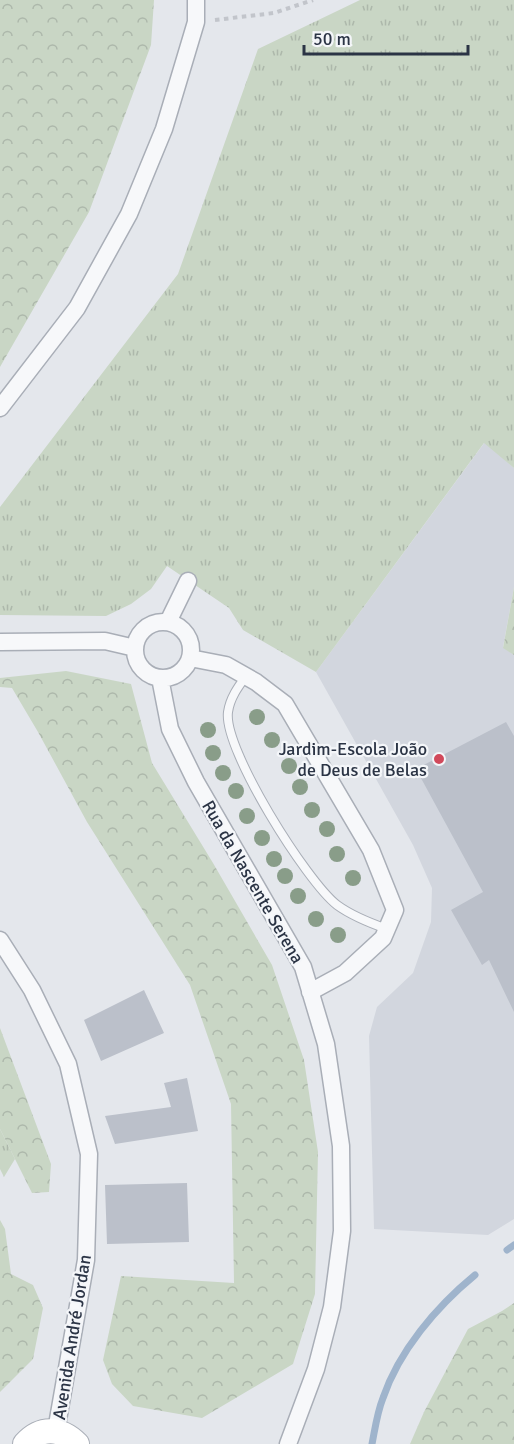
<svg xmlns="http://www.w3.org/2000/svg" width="514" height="1444" font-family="Signika,sans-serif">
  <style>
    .built { fill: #d2d6de }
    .grass { fill: url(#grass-tufts) }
    .forest { fill: url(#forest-crowns) }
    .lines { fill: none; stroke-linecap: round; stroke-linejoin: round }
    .stream { stroke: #9fb4cc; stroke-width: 7 }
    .building { fill: #bbc0ca }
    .lane-casing { stroke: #a9aeb7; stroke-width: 10 }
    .street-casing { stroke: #a9aeb7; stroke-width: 19 }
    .secondary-casing { stroke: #a9aeb7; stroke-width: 26 }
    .path { stroke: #c2c5cb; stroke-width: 4; stroke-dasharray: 4.5 4.5; stroke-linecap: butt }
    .lane { stroke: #f7f8fa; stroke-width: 8 }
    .street { stroke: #f7f8fa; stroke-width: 16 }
    .secondary { stroke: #fff; stroke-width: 24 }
    .tree { fill: #899d89 }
    .poi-dot { fill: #d1495b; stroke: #f4f6f9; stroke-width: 2 }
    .labels { text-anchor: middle; stroke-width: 4.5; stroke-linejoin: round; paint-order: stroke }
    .poi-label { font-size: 18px; fill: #2b3445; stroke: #f4f6f9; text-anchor: end }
    .street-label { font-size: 18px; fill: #2b3445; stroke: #f4f6f9 }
  </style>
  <defs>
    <pattern id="grass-tufts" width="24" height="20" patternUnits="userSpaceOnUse" patternTransform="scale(1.5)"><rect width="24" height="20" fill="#c9d6c5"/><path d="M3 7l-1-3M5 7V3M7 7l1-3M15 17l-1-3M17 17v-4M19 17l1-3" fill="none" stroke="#adb8ab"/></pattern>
    <pattern id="forest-crowns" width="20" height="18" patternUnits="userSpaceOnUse" patternTransform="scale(1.5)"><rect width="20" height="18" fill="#c9d6c5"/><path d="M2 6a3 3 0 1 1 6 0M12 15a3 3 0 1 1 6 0" fill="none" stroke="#adb8ab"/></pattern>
  </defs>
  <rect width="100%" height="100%" fill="#e4e7ec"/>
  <path class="built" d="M485,442l29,26v119l-11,60 11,8v564l-26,16 -114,-6 -5,-193 8,-29 36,-34 18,-51 1,-34 -19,-43 -97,-173z"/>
  <path class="grass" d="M360,0h154v468l-30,-25 -168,229 -73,-42 -14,-22 -62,-42 -16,23 -20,15 -25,12 -106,-1v-108l178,-233 80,-225z
    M0,1129l15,30 -11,18 -4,-8z"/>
  <path class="forest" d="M0,0h154l-3,45 -62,167 -89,155z
    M514,587v68l-11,-7z
    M66,671l65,13 21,79 61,100 59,102 32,95 14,92 -3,142 -22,70 -91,54 -69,-12 -21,-22 -9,-24 18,-84 113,7 -3,-179 -41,-119 -103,-163 -49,-90 -26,-44 -12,-1v-9z
    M0,1028l51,136 -2,28 -17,1 -32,-64z
    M0,1220l5,9 6,45 22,11 10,23 -10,51 -33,33z
    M514,1303v141h-104l14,-32 44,-83 34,-18z"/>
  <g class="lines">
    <path class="stream" d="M507,1250l7,-5
      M372,1444c3,-15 5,-31 11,-46 16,-47 53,-91 92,-123"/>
  </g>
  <path class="building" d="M506,722l8,14v276l-25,-52 -7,5 -31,-55 32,-18 -67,-123z
    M144,990l20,43 -63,28 -17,-41z
    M187,1078l11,53 -83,13 -10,-28 66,-9 -7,-24z
    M187,1183l2,59 -82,2 -2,-59z"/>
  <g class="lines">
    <g class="lane-casing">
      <path id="lane" d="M246,676c-8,11 -16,22 -18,36 -5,37 79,170 109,193 15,11 33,18 50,24"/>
    </g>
    <g class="street-casing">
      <path id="street" d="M0,408l77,-100 52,-94 35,-85 32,-107v-22
        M168,622l20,-41
        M135 650a28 28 0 1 1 56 0a28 28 0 1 1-56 0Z
        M0,642l105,-1 30,7
        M190,658l36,7 30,17 29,22 86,146 24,60 -12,28 -38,35 -35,19
        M160,678l10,51 26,53 107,185 23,77 15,102 1,85 -10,76 -16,62 -28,75
        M0,940l32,50 36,74 21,90 -3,106 -30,171"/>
    </g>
    <g class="secondary-casing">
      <path id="secondary" d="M25,1444c16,-18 36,-16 52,0"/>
    </g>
    <path class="path" d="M215,20l59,-7 39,-13"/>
    <use href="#lane" class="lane"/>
    <use href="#street" class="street"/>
    <use href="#secondary" class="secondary"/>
  </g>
  <g class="tree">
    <circle cx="257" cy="717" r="8"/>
    <circle cx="208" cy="730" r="8"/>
    <circle cx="272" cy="740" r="8"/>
    <circle cx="213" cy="753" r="8"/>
    <circle cx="289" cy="766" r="8"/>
    <circle cx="223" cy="773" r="8"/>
    <circle cx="300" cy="787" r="8"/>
    <circle cx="236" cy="791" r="8"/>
    <circle cx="312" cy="810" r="8"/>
    <circle cx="247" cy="816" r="8"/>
    <circle cx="327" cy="829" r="8"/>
    <circle cx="262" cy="838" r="8"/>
    <circle cx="337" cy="854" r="8"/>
    <circle cx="274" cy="859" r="8"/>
    <circle cx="285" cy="876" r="8"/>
    <circle cx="353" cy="878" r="8"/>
    <circle cx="298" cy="896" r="8"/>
    <circle cx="316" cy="919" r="8"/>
    <circle cx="338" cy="935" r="8"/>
  </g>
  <circle class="poi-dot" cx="439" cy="759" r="6"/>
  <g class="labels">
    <g class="poi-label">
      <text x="427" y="755">Jardim-Escola João<tspan x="427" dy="21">de Deus de Belas</tspan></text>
    </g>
    <g class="street-label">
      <text transform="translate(253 882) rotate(60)" y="6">Rua da Nascente Serena</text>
      <text transform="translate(72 1337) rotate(-81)" y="6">Avenida André Jordan</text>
    </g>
  </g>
  <path d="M304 45v9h164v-9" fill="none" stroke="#2b3445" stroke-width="3"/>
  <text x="313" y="45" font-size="18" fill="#2b3445" stroke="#f4f6f9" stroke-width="4.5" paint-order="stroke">50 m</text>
</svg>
